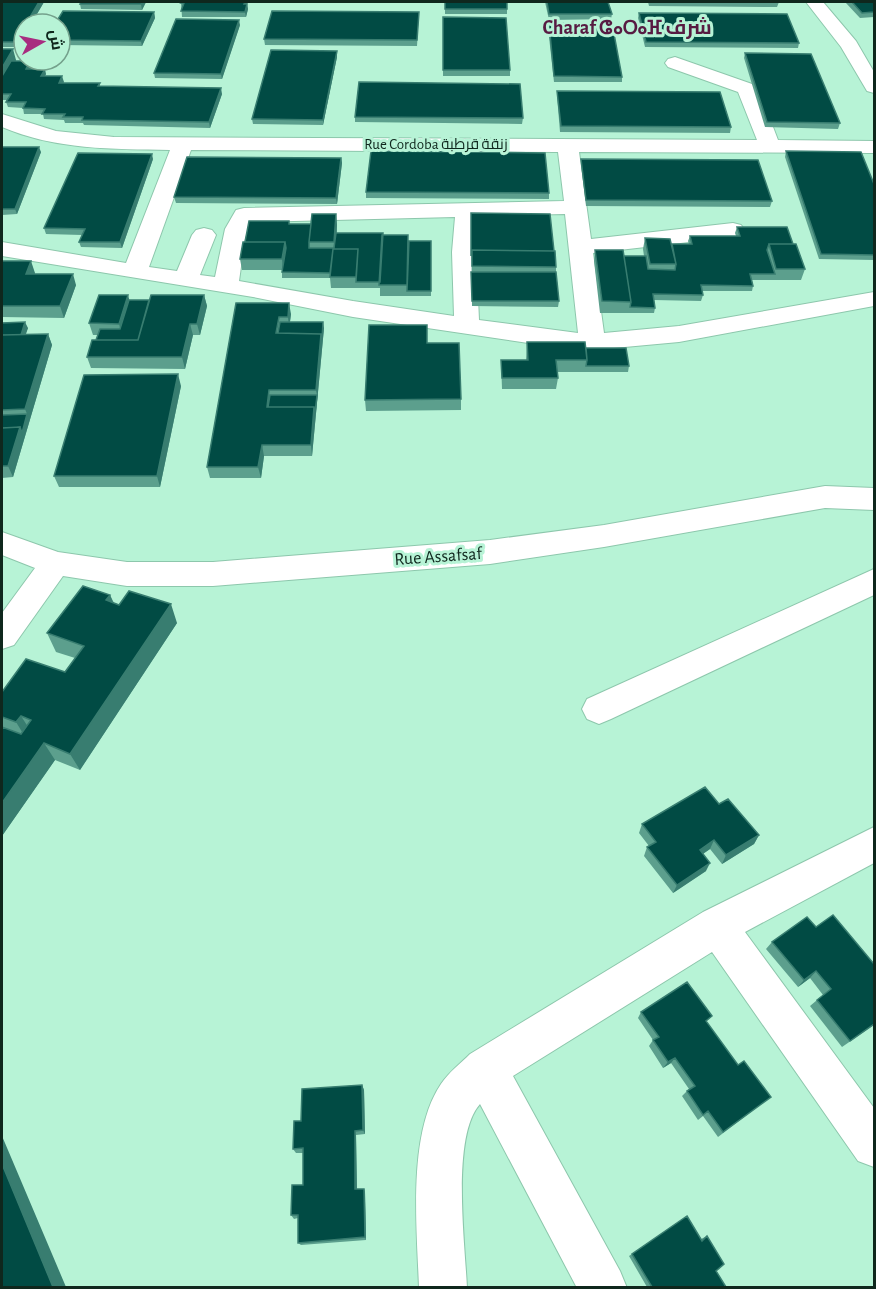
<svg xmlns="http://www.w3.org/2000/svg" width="876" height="1289" font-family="'Alegreya Sans',Cairo,'Noto Sans Tifinagh',sans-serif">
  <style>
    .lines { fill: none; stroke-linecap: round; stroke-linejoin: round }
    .minor-casing { stroke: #8dc7ac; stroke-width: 2 }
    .minor { fill: #fff; fill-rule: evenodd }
    .wall { fill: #5c9f8d }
    .shaded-wall { fill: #387d70 }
    .building { fill: #014b44; stroke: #387d70; stroke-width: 1.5 }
    .labels { text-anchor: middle; stroke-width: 6; stroke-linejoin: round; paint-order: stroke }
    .far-street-label { font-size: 15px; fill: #0f271d; stroke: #b7f3d6 }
    .street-label { font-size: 18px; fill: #0f271d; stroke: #b7f3d6 }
    .far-district-label { font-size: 20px; font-weight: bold; fill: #571b42; stroke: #b7f3d6 }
  </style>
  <rect width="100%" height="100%" fill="#b7f3d6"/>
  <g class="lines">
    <g class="minor-casing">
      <path id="minor" d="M806,2h17l33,39 18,31v21l-7,-2 -26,-44z
        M675,57l77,27 10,14 16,42 96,1v12l-295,-1 12,87 142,-16 8,2 4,5 -4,5 -8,2 -140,16 11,80 75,-7 195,-34v14l-195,36 -87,8 -30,-2 -209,-31 -100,-20 -251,-41v-14l124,21 44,-113c-58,-1 -114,0 -168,-23v-13l54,17 58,6 643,3 -19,-48 -70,-25 -3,-4 3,-4zM191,150l367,2 6,49 -320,7 -8,2 -11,19 -10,48 -15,-2 16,-40 -4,-5 -8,-2 -8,2 -4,5 -15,36 -28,-4zM565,214l13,119 -99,-13 -3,-68 2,-36zM455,217l-3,35 2,64 -101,-15 -114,-20 6,-43 6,-16z
        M825,486l49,2v22l-49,-2 -221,39 -114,17 -277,22h-86l-64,-10 -49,69 -12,4v-36l33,-45 -33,-13v-23l56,20 69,10h86l277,-22 114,-15z
        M874,569v26l-263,124 -12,5 -12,-5 -5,-10 5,-10z
        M874,827v36l-129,69 129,176v59l-16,-6 -146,-209 -199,124 107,195 7,17h-50l-97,-184c-29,32 -15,140 -13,184h-48c-2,-59 -12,-154 22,-204 8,-12 19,-20 29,-30l233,-142z"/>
    </g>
    <use href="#minor" class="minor"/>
  </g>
  <path class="wall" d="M2,2h42l-26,45h-16z
    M146,2l-4,8 -61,-1 -1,-5z
    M182,2h66l-1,2 1,5 -2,8h-64l-1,-14z
    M445,2l62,7v5h-62z
    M545,2h63l4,12 -1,5 -62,1z
    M648,2h131l-2,5 -128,-1z
    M845,2h29v15l-14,1z
    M154,12l1,6 -13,28 -82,-1v-21z
    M419,12l-2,34 -152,-1 -1,-6z
    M639,13l160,30 -1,5 -153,-1 -7,-29z
    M443,17l67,53v6h-67z
    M549,23l73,54v5h-68l-6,-54z
    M240,25l-18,54 -67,-1 -1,-5z
    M2,49l14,11v1h14l2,6 -1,2 15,5 -1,2 19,6 -1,1h37v3l122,8 -12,34 -126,-3 -1,-2h-18l-1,-3 -20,-1 -1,-5h-19l-1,-6 -15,-1 -2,-5 2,-2h-6z
    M337,51v6l-14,68 -70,-1 -1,-5z
    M745,53l95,70 -2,6 -73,-2 -21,-69z
    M557,91l174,36 -1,6 -170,-1 -3,-36z
    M355,117l168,1 -1,6 -167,-2z
    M2,147l39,5 -24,62 -15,1z
    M786,151l88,33v76l-55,-1 -34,-102z
    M341,158l1,5 -5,41 -161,-1 -2,-6z
    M153,159l-31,89 -41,-1 -2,-5 3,-7 -36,-1 -2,-6z
    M581,159l191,42 -2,6 -184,-1 -5,-42z
    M366,192l183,1v6l-183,-1z
    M471,213l83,38 2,16v5l3,29 -1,6 -86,-1z
    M336,214l1,11v8l46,2 26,6h22v55h-51v-8h-49l-1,-10h-48v-8h-40l-2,-11 50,-35h21z
    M737,227l56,17 12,25 -4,11h-49l1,6 -1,5h-50l1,4 -2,6 -47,-1 1,8 -1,5h-54l-6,-52 1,-11 29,6h20l-1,-7 2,-11 27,6h17l-1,-3 2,-5h46l-1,-3z
    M2,261l33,12v1l41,11 -12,33 -62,-1z
    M204,295l3,11 -7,29h-7l-8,34 -94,-1 -4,-11 9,-17 2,-5h-5l-4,-12 40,-23h20z
    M236,303l55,11 -1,8 34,6 -12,128h-48l-3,22h-51l-3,-11z
    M2,323l26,5 -3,6h23l4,11 -39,132 -11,1z
    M527,342l59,6 43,18 -1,6h-71l1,6 -2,11h-54l-1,-29h25z
    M427,343l34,56v11l-95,1 -1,-11z
    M181,386l-21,101h-101l-5,-11z
    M110,595l4,8 63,20 -97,147 -25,-10 -53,76v-144l63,-20 10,-14 -19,-6 -9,-19z
    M719,804l40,31 -5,9 -32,20 -12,-15 -7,5 3,17 -33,22 -29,-37 3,-9 2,-1 -10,-13 3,-9z
    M807,917l67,108 -32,22 -32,-41 13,-11 -13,-17 -12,9 -32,-38 6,-7z
    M641,1012l66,11 57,79 -46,35 -15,-21 -5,4 -16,-24 7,-7 -18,-26 -8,5 -14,-22 4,-6 -15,-22z
    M362,1085l2,5 1,44 -9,1 1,54h7l1,3 1,48 -65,5 -3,-2v-25l-4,1 -3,-4 12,-30v-32h-7l-3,-4 8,-28z
    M687,1216l14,23 6,-3 9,35 10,16h-79l-18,-31z"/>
  <path class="shaded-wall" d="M39,2h5l-13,22h-5z
    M142,2h4l-4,8 -1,-6z
    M247,4l1,5 -2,8 -1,-5z
    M154,12l1,6 -13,28 -1,-5z
    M239,20l1,5 -18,54 -1,-5z
    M24,28v9l-6,10 -2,-5z
    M13,49l3,11 -13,23 -1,-4v-11z
    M337,51v6l-14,68v-5z
    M30,61l2,6 -4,7 -2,-5z
    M45,69l1,5 -4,7 -1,-5z
    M62,76l2,6 -4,6 -1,-5z
    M221,88l1,6 -12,34 -1,-6z
    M39,147l2,5 -24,62 -2,-5z
    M152,154l1,5 -31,89 -2,-6z
    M341,158l1,5 -5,41 -1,-6z
    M336,214l1,11 -2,29 -1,-12z
    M285,242l1,12 -3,16 -1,-11z
    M31,261l4,12 -5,12 -4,-11z
    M73,274l3,11 -12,33 -4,-12z
    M128,295l3,11 -9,29 -3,-11z
    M204,295l3,11 -7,29 -3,-11z
    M289,303l2,11 -2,14 -1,-11z
    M25,322l3,6 -6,18 -3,-6z
    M323,322l1,6 -12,128 -1,-11 3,-38 3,-12 -1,-5 5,-56z
    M190,324l3,11 -8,34 -3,-12z
    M48,334l4,11 -39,132 -5,-11 12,-39 7,-13 -2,-5z
    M178,374l3,12 -21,101 -3,-11z
    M262,445l2,11 -3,22 -3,-11z
    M110,595l8,19 -12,-14z
    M171,604l6,19 -97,147 -10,-16z
    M21,716l11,17 -5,7 -11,-18z
    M44,743l11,17 -53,76v-33z
    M759,835l-5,9 -32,20 4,-9z
    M714,840l-4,9 -15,10 5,-9z
    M710,863l-4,8 -33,22 4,-8z
    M816,971l-6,7 -12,9 6,-7z
    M675,1058l-4,5 -8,5 5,-6z
    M362,1085l2,5 1,44 -2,-4z
    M355,1131l1,4 1,57 -2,-3z
    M2,1136l64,151h-13l-51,-123z
    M364,1189l1,3 1,48 -1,-3z"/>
  <path class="building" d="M2,2h37l-13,22h-2v4l-8,14h-14z
    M81,2h61l-1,2h-61z
    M182,2h63l-1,2h3l-2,8 -64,-1 3,-8h-3z
    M445,2h62v7h-62z
    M547,2h61l4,12h-63z
    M852,2h22v10l-12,1z
    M63,11l91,1 -13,29 -81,-1v-16h-5z
    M272,11l147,1 -2,28 -153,-1z
    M639,13l148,1 12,29 -153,-1z
    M443,17l63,1 4,52h-67z
    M176,19l63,1 -18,54 -67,-1z
    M549,23h63l10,54 -68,-1z
    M2,49h11l-11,19z
    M271,50l66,1 -14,69 -71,-1z
    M745,53l66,1 29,69 -73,-1z
    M11,61h19l-4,8h19l-4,7h21l-3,7h41l-2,3 123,2 -12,34 -127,-2 1,-3h-20l2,-3h-23l3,-5 -22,-1 3,-6h-20l5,-8h-9v-18z
    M359,82l161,2 3,34 -168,-1z
    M557,91l163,1 11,35 -170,-1z
    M2,147h37l-24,62h-13z
    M371,151l174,2 4,40 -183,-1z
    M786,151l75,1 13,32v71l-53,-1z
    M78,153l74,1 -32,88h-41l6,-13 -41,-1z
    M187,157l154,1 -5,40 -162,-1z
    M581,159l177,1 14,41 -186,-1z
    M471,213l79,1 4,37 -82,-1 -1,6z
    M312,214h24l-2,28h-25z
    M249,221h40v3h22l-2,18v6h25l2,-15h47l-3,49h-24l2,-33h-25l-3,24 -48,-1 4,-24 -1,-6h-40z
    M737,227h50l6,17h-24l-2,6 8,24h-25l3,12 -52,-1 2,10 -50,-1 2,14 -25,-1 1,-5 -7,-46h22l2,13 27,1 1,-6 -4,-20h20l-2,-8h50z
    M382,235h26l-1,50h-28z
    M645,238l25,1 6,25h-26z
    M409,241h22v50h-24z
    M243,242h42l-3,17h-42z
    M769,244h27l9,25h-29z
    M333,249h25l-2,28h-26z
    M472,250l83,1 1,16 -84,-1z
    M595,250h28l8,52 -29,-1z
    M2,261h29l-5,13h47l-13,32h-58z
    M471,272h85l3,29h-87z
    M99,295h29l-9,29 -30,-1z
    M151,295h53l-7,29h-7l-8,33h-95l5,-17h46z
    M129,300h20l-11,40h-42l4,-11h20z
    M236,303h53l-1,14h-9l-3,16 45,1 -5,56h-47l-2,17h47l-3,38h-49l-4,22h-51z
    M25,322l-4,13h-19v-12z
    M280,322h43l-1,17 -1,-5 -43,-1z
    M369,325h58v18h32l2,56 -96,1z
    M48,334l-23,75 -23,1v-75z
    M527,342h58l2,18h-31l2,18h-56l-1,-18h27z
    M586,348h40l3,18h-43l1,-6z
    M178,374l-21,102h-103l30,-101z
    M270,395h47l-2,18 -1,-6h-46z
    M27,414l-5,19 -2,-6 -18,1v-13z
    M20,427l-12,39h-6v-38z
    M83,586l27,9 -4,5 13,5 10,-14 42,13 -101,150 -26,-11 -42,60v-76l19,7 10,-14 -10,-4 -5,6 -14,-5v-25l24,-33 39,13 19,-26 -37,-13z
    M705,787l14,17 9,-5 31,36 -33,20 -12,-15 -14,10 10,13 -33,22 -30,-38 9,-5 -14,-18z
    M833,915l41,49v60l-24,17 -33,-41 14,-11 -15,-18 -12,9 -32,-38 35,-25 9,10z
    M687,982l25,34 -6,5 32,44 6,-4 27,36 -48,35 -15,-21 -5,4 -16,-24 8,-5 -20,-28 -7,4 -15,-22 6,-3 -18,-25z
    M362,1085l1,45 -8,1v58h9l1,48 -67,6v-28h-7l1,-30h11v-37l-10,1 1,-28h7l1,-32z
    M2,1164l51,123h-51z
    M687,1216l15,25 5,-5 17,28 -8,7 10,16h-74l-20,-33z"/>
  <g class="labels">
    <g class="far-street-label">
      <text x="436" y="149">Rue Cordoba زنقة قرطبة</text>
    </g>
    <g class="street-label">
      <text transform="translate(438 556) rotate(-4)" y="6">Rue Assafsaf</text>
    </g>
    <g class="far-district-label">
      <text x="627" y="34">Charaf ⵛⴰⵔⴰⴼ شرف</text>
    </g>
  </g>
  <rect width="876" height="1289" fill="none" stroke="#0f271d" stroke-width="6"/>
  <g transform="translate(42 42) rotate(81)"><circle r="28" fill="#b7f3d6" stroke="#74a18c" stroke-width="1.5"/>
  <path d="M0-4.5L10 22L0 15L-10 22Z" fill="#a82c80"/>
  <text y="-9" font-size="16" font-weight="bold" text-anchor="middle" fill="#0f271d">ش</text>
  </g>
</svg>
